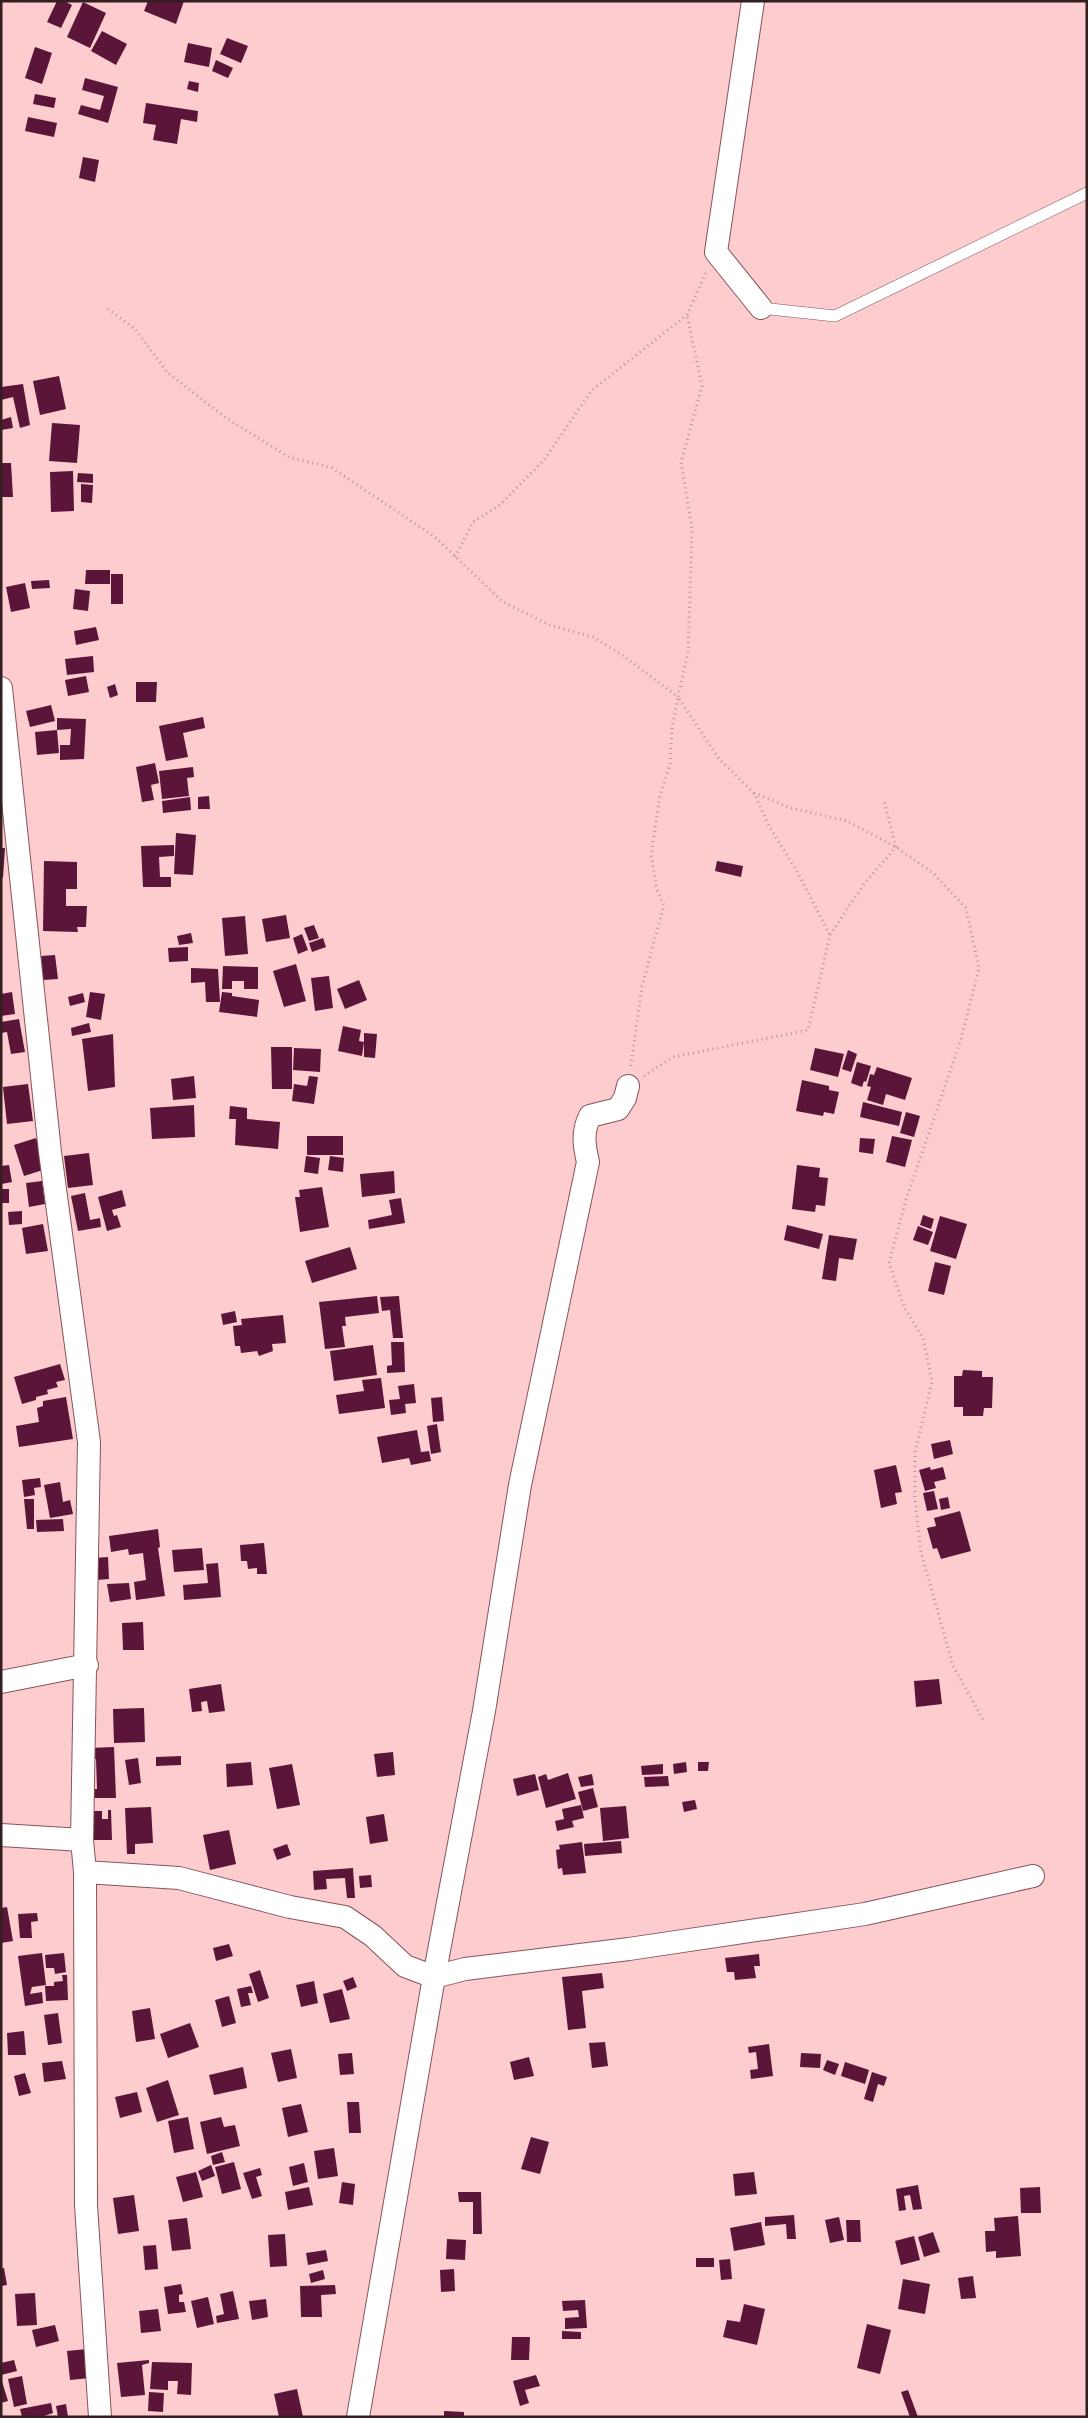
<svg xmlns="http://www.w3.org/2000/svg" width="1088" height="2418" font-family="'Alegreya Sans',sans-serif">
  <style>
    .building { fill: #5a1538 }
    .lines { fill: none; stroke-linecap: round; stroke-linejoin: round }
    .lane-casing { stroke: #875459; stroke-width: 12 }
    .street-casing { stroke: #875459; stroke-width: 24 }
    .path { stroke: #ba9295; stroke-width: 3; stroke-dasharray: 1 4; stroke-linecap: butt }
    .lane { stroke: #fff; stroke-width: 11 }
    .street { stroke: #fff; stroke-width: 22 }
  </style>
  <rect width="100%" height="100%" fill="#fccccf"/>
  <path class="building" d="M57,1h7l8,4 -11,23 -14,-6z
    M148,1h36l-8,23 -32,-13z
    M83,2l23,11 -16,35 -23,-11z
    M102,31l25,13 -11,21 -25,-14z
    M227,38l21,8 -7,17 -21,-9z
    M188,43l24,5 -3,19 -25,-5z
    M35,47l17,6 -10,31 -17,-6z
    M216,60l17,8 -5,10 -16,-7z
    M85,78l33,9 -10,36 -30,-9 3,-9 19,5 4,-14 -22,-6z
    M189,81l10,2 -1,9 -11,-3z
    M35,94l21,4 -2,10 -21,-4z
    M146,103l52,8 -1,11 -16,-3 -4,25 -24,-4 3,-15 -13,-2z
    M28,117l29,6 -3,14 -29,-6z
    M83,157l16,3 -4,22 -16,-4z
    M59,376l7,33 -26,6 -7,-34z
    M23,384l7,41 -10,3 -7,-31 -12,3v-13z
    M11,417l2,11 -12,2v-10z
    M52,423l28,2 -3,38 -28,-2z
    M1,463h10l2,34h-12z
    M73,471l1,40 -23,1 -1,-40z
    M78,473l15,1v9l-16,-1z
    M81,484l12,1 -1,18 -11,-1z
    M86,570h24v14h-25z
    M111,574h12v30h-12z
    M49,580l1,8 -18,1 -1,-8z
    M25,583l5,25 -19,4 -5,-25z
    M75,589l15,2 -2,20 -15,-2z
    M96,627l3,13 -23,5 -2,-14z
    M93,656l1,16 -27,3 -2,-16z
    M86,676l3,16 -21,4 -3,-16z
    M136,682h21l-1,20h-20z
    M115,684l3,11 -8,3 -3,-11z
    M51,705l4,16 -25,6 -4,-16z
    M203,717l2,11 -22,5 5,24 -22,4 -7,-35z
    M57,718l29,1 -2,40 -24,1v-15h10l1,-16 -14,1 2,23 -22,2 -2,-23 22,-2z
    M155,763l4,20 -8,2 3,15 -12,2 -6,-35z
    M193,767l1,10 -7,1 2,18 -27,3 -3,-28z
    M209,796l1,13h-12v-12z
    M190,797l1,13 -28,3 -1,-12z
    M176,833l20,2 -3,40 -19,-1z
    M174,845v11l-15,1 1,20h11v10h-28l-2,-41z
    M1,848h4l-2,30h-2z
    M44,861l33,1v27h-11v17h21l-1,21h-9l1,5 -35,-1z
    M717,861l26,5 -2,11 -26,-6z
    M286,915l4,23 -24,4 -4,-23z
    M245,916l3,38 -23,2 -3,-38z
    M314,925l5,13 -10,3 -5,-13z
    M191,933l2,10 -14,2 -2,-9z
    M302,934l6,16 -10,4 -5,-16z
    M323,938l3,9 -14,5 -3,-9z
    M188,947v14l-19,1 -1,-14z
    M55,955l3,24 -15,1 -2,-24z
    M296,964l10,37 -22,6 -11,-36z
    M223,966l35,1v22h-14v-8h-12v8h-10z
    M191,968l27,1 2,33h-14l-1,-20 -14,1z
    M329,976l4,32 -18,3 -4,-33z
    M359,980l8,20 -22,9 -8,-20z
    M12,992l3,22 -14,2v-22z
    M90,992l15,2 -4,26 -15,-3z
    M222,992l10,1v3l27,4 -2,17 -38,-5z
    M83,993l2,9 -15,4 -2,-9z
    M19,1019l6,33 -14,2 -4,-22 -6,1v-11z
    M89,1023l2,9 -19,4 -1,-8z
    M343,1026l18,4 -2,11 5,1 -2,14 -24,-5z
    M364,1033l13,1 -2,24 -11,-1z
    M113,1034l2,53 -27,4 -6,-52z
    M271,1047h21v42h-20z
    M294,1048l27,1 -1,23 -27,-2z
    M815,1048l29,6 -6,23 -28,-7z
    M848,1050l9,4 -6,18 -9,-3z
    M857,1062l14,4 -5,16 -2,-1 -2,6 -11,-4z
    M877,1067l35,11 -7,22 -19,-6 -3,11 -16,-5 4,-13 -4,-1 3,-12 4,1z
    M194,1076l2,22 -23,2 -2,-21z
    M309,1076l9,1 -4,27 -22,-3 2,-17 13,2z
    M802,1080l27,6v4l10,2 -5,22 -10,-2 -1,4 -27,-5z
    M28,1084l5,37 -26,3 -4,-37z
    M863,1102l39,10 -3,14 -39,-9z
    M194,1105l1,32 -43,2 -2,-31z
    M230,1106l17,2v11l33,3 -2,27 -43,-4 1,-26h-7z
    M906,1112l14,4 -6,21 -14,-4z
    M307,1136h36v19h-36z
    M892,1136l20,4 -7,27 -19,-5z
    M36,1138l10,31 -22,7 -10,-31z
    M860,1138l15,1 -2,15 -14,-2z
    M89,1153l4,32 -25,3 -4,-32z
    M306,1156l14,2 -2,16 -14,-2z
    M330,1156l14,2 -1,14 -15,-2z
    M9,1165l3,17 -10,2 -1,-18z
    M797,1165l23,3 -1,9 9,1 -3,28 -9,-1 -1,7 -23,-3z
    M394,1171l1,22 -33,4 -2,-23z
    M42,1181l3,23 -16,3 -3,-24z
    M322,1187l7,40 -29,5 -5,-35h5l-1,-7z
    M1,1189h8v14h-8z
    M122,1190l4,16 -14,4 2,6 3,-1 4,12 -14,4 -9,-34z
    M85,1193l5,27 10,-2 1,9 -23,4 -7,-35z
    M401,1198l4,25 -36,6 -1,-9 24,-5 -3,-15z
    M22,1211v13l-13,1 -1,-13z
    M923,1215l11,4 -3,10 -11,-4z
    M940,1216l27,8 -11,35 -26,-8z
    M43,1224l5,27 -22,3 -4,-26z
    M787,1225l36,9 -4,15 -35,-9z
    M918,1226l15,6 -5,13 -15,-5z
    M829,1235l28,4 -4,21 -14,-2 -3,23 -14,-2z
    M350,1247l7,22 -45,14 -7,-22z
    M935,1262l16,4 -7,29 -16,-4z
    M377,1296l2,17 -34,4 1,9h-4l3,21 -20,2 -6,-47z
    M399,1296l4,42h-10l-3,-28 -8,1 -2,-14z
    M235,1311l2,11 -14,3 -2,-11z
    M283,1315l3,28 -14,1 1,7 -14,5 -2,-5 -16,2 -1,-7h-5l-2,-20 9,-1 -1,-6z
    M391,1342h13l1,30 -18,1v-7l5,-1z
    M373,1345l4,30 -43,6 -4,-30z
    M60,1364l5,16 -9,2 2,5 -11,3 1,4 -12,3v3l-14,4 -8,-27z
    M963,1370l19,1v6h11l-1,31h-8l-1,8h-20v-9h-9v-31h8z
    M381,1378l4,30 -46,6 -3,-19 28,-4 -2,-11z
    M414,1384l2,19 -11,1 1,9 -15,2 -2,-15 11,-1 -2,-13z
    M66,1397l7,42 -54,8 -3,-21 23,-4 -2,-14 6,-2v-5z
    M442,1397l2,24 -11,1 -2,-24z
    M437,1424l4,28 -10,2 -4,-28z
    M417,1430l4,22 8,-1 2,10 -20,4 -2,-7 -27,5 -5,-26z
    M950,1440l3,14 -19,5 -3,-15z
    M896,1465l6,27 -7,1 2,11 -16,4 -7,-38z
    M930,1467l1,3 12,-3 3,12 -12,3 2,6 -11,3 -6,-21z
    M40,1478l1,9 -7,1 1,7 -11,2 -2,-17z
    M60,1482l3,20 7,-2 3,14 -23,4 -6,-33z
    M934,1491l4,18 -11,2 -4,-18z
    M948,1497l2,11 -9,2 -2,-11z
    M24,1499h10v30h-7z
    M960,1511l11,40 -30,8 -4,-11 -4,1 -6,-21 9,-2 -2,-8z
    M63,1519l1,12 -27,1 -1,-12z
    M158,1529l2,18 -2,1 7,48 -29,4 -2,-18 12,-2 -3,-27 -14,2 -1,-6 -17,3 -2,-16z
    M264,1543l3,31h-10v-6l-9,1 -1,-8h-6l-1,-16z
    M202,1548l2,22 -30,2 -2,-22z
    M108,1557l1,22 -13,1 -2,-22z
    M218,1563l3,34 -37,3 -1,-15 25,-2 -2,-19z
    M129,1583l2,16 -21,3 -3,-18z
    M143,1622l1,28h-21l-1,-27z
    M939,1679l3,25 -26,3 -2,-26z
    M221,1684l4,27 -16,2 -2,-12 -6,1 1,9 -10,1 -3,-23z
    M144,1708l1,34 -31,1 -1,-34z
    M114,1747l2,51h-28v-9h9l-1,-30h-7v-11z
    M393,1752l2,23 -18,2 -3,-23z
    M181,1756v9l-25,1v-9z
    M138,1758l3,25 -12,2 -4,-25z
    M251,1762l2,23 -26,2 -1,-23z
    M686,1762l1,10 -13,2 -1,-10z
    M698,1762h11l-1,9h-10z
    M292,1764l8,41 -23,4 -8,-41z
    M663,1764v10l-21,1 -1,-9z
    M568,1773l8,26 -30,9 -8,-31 8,-3 2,6z
    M535,1774l4,16 -22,6 -4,-17z
    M592,1774l2,11 -13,2 -3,-10z
    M668,1776l1,10 -24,1 -1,-10z
    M593,1788l5,19 -15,4 -5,-19z
    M695,1800l2,9 -13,3 -2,-10z
    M581,1805l3,13 -12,3 2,6 -17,4 -2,-10 9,-2 -2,-10z
    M626,1806l3,32 -26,3 -3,-33z
    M151,1807l2,36 -18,1v10h-8l-2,-46z
    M108,1810h3l1,30h-21l-1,-29h12v8h6z
    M384,1814l4,27 -18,3 -4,-27z
    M229,1830l7,34 -26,6 -7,-35z
    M621,1841l1,12 -37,3 -1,-12z
    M582,1842l4,31 -23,2 -1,-7 -4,1 -2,-19 4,-1 -1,-4z
    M287,1844l4,11 -14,5 -4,-11z
    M353,1868l2,30h-8l-2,-20 -19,1 1,10 -13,1 -1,-19z
    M371,1875l1,12 -12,1 -1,-12z
    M7,1907l6,34 -12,2v-35z
    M37,1913l1,8 -7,1 1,16h-12l-2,-24z
    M229,1944l4,12 -17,5 -3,-13z
    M42,1953l4,32 -14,2 -2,7 12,-2 1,11 -18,3 -7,-50z
    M64,1953l2,19 -11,2 -1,-6h-8l-1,-13z
    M759,1954l1,12h-6l2,12 -21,2 -1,-8h-7l-2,-14z
    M260,1970l9,28 -11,4 -9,-28z
    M602,1973l2,15 -22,3 4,37 -18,2 -6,-53z
    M62,1975h5l1,25 -22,1 -1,-15h9v-4l9,-1z
    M353,1977l4,10 -10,4 -4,-10z
    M314,1981l4,22 -17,4 -5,-22z
    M251,1986l2,7h-5l3,12 -10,2 -4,-18z
    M342,1989l8,30 -20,4 -7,-29z
    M229,1996l7,27 -14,4 -7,-27z
    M150,2008l5,31 -19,3 -4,-31z
    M58,2013l4,30 -14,2 -4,-30z
    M190,2023l9,24 -31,11 -8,-24z
    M24,2031l2,24h-18l-1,-22z
    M605,2042l3,24 -16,2 -3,-25z
    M769,2044l4,32 -22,3 -1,-9 8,-1 -2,-17 -7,1 -1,-6z
    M291,2049l6,29 -19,4 -7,-29z
    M352,2053l2,21 -14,1 -2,-21z
    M801,2053l20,1 -1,14 -20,-1z
    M529,2057l5,19 -20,4 -4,-18z
    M827,2060l12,4 -4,11 -12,-5z
    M62,2061l4,18 -22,3 -2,-19z
    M845,2062l24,8 -4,14 -24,-8z
    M243,2067l4,21 -33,7 -5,-20z
    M872,2072l15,5 -3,9 -6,-2 -5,18 -9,-3z
    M25,2073l6,20 -12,3 -5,-20z
    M168,2080l11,35 -22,7 -11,-34z
    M137,2092l5,20 -22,6 -5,-21z
    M347,2102h12l2,31h-12z
    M301,2104l7,28 -20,5 -6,-29z
    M188,2117l6,32 -20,4 -6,-32z
    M221,2117l3,10 11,-2 5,21 -33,8 -7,-32z
    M531,2137l18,5 -9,32 -19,-5z
    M334,2148l4,28 -20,3 -4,-28z
    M222,2152l3,10 -12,3 -2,-9z
    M234,2162l7,27 -19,5 -7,-27z
    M304,2163l4,19 -15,4 -4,-19z
    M211,2165l4,11 -13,5 -4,-10z
    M260,2168l2,7 -6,2 6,19 -10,3 -9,-26z
    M196,2172l7,25 -20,5 -7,-25z
    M754,2172l3,22 -22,2 -2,-22z
    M342,2182l13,2 -2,21 -14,-2z
    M918,2185l4,24 -9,1 -3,-15 -6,1 2,14 -7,1 -3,-22z
    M309,2187l4,18 -25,5 -3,-18z
    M1040,2187l1,26h-20l-1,-25z
    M458,2192h23l1,42h-9v-32h-14z
    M134,2195l5,36 -21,3 -5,-36z
    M794,2215l2,24h-9l-1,-15 -21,2v-9z
    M1018,2216l3,40 -25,2v-7l-10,1 -1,-21h10l-1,-13z
    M839,2217l5,23 -14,3 -5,-23z
    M187,2218l4,31 -19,2 -4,-31z
    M846,2220h14l1,22h-14z
    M761,2222l4,23 -31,6 -4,-23z
    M933,2232l7,20 -16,5 -6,-20z
    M285,2234l2,32 -17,1 -2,-32z
    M914,2236l6,24 -19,5 -6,-24z
    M447,2239l19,1 -1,20 -19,-1z
    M156,2245l2,24 -13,1 -2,-24z
    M326,2250l2,11 -20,4 -2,-12z
    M696,2258h18v9h-18z
    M730,2259l2,20 -11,1 -2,-20z
    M1,2268h3l3,17 -6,1z
    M454,2269l1,22 -14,1 -1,-22z
    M323,2270l2,9 -14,4 -2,-9z
    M973,2276l3,22 -15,1 -3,-21z
    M903,2279l27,5 -5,30 -27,-5z
    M181,2284l2,10 -4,1v7h5l2,10 -18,2 -4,-27z
    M335,2285l1,9 -15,1 1,22h-21l-1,-31z
    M233,2291l6,28 -22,4 -1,-7 8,-2 -4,-20z
    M35,2293l2,32 -20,1 -2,-32z
    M208,2297l6,27 -17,4 -6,-27z
    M266,2299l2,18 -16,3 -3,-19z
    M585,2300l2,28 -22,1v-11l14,-1 -1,-7 -15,1 -1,-10z
    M744,2304l21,5 -8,36 -34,-8 4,-17 13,2z
    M158,2309l3,22 -20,2 -2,-22z
    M867,2324l24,6 -11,44 -23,-6z
    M55,2325l4,16 -23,6 -4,-17z
    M562,2331l19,1v7h-19z
    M512,2337h18l-1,23h-18z
    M87,2349l3,29 -20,2 -3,-29z
    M14,2360l3,11 -16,4v-12z
    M149,2360v3l-7,2 3,30 -24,2 -4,-34z
    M152,2362l40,1 -1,32 -14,-1 1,-13h-10v9l-18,-1z
    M536,2375l4,11 -15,4 4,13 -9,3 -7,-25z
    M22,2376l5,28 -13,3 -6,-28z
    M1,2378l7,23 -7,2z
    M297,2389l6,28h-24l-5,-23z
    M908,2390l10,27h-8l-9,-25z
    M149,2392l15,1 -1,19 -15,-1z
    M51,2403l2,10 -12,4h-19l-2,-8z
    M66,2404l2,13h-10l-2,-11z
    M444,2411l20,1v5h-20z"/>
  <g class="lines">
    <g class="lane-casing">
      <path id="lane" d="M761,308l74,8 252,-123"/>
    </g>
    <g class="street-casing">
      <path id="street" d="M753,1l-37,251 45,56
        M1,688l49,464 39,290 -7,398 3,32 1,333 14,212
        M1,1682l86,-17
        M1,1835l81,5
        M85,1872l94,6 111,29 55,10 28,19 32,30 29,11 31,-8 164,-20 236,-35 168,-38
        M358,2417l76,-440 50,-266 36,-226 68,-323c-4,-17 -6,-30 2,-46l28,-7 7,-11 3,-12"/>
    </g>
    <path class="path" d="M108,309l27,20 32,43 59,46 63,39 43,11 103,69 68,65 47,23 43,12 29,18 56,42 10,-44 4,-124 -11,-67 21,-76 -15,-71
      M455,557l18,-35 27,-17 44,-45 48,-70 95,-75 19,-43
      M754,793l37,15 56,13 49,26 37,26 33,35 13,60 -18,71 -55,161 -17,63 15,44 19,31 9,44 -17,70v47l6,53 32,114 32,57
      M631,1066l11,-80 22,-81 -7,-15 -6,-35 9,-59 10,-32 2,-36 6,-31 41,62 35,34 14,31 31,51 31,60
      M644,1076l29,-19 135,-27 22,-95 34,-51 32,-37 -12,-46"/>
    <use href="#lane" class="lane"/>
    <use href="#street" class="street"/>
  </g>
  <rect width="1088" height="2418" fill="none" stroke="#331e20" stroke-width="5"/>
</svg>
